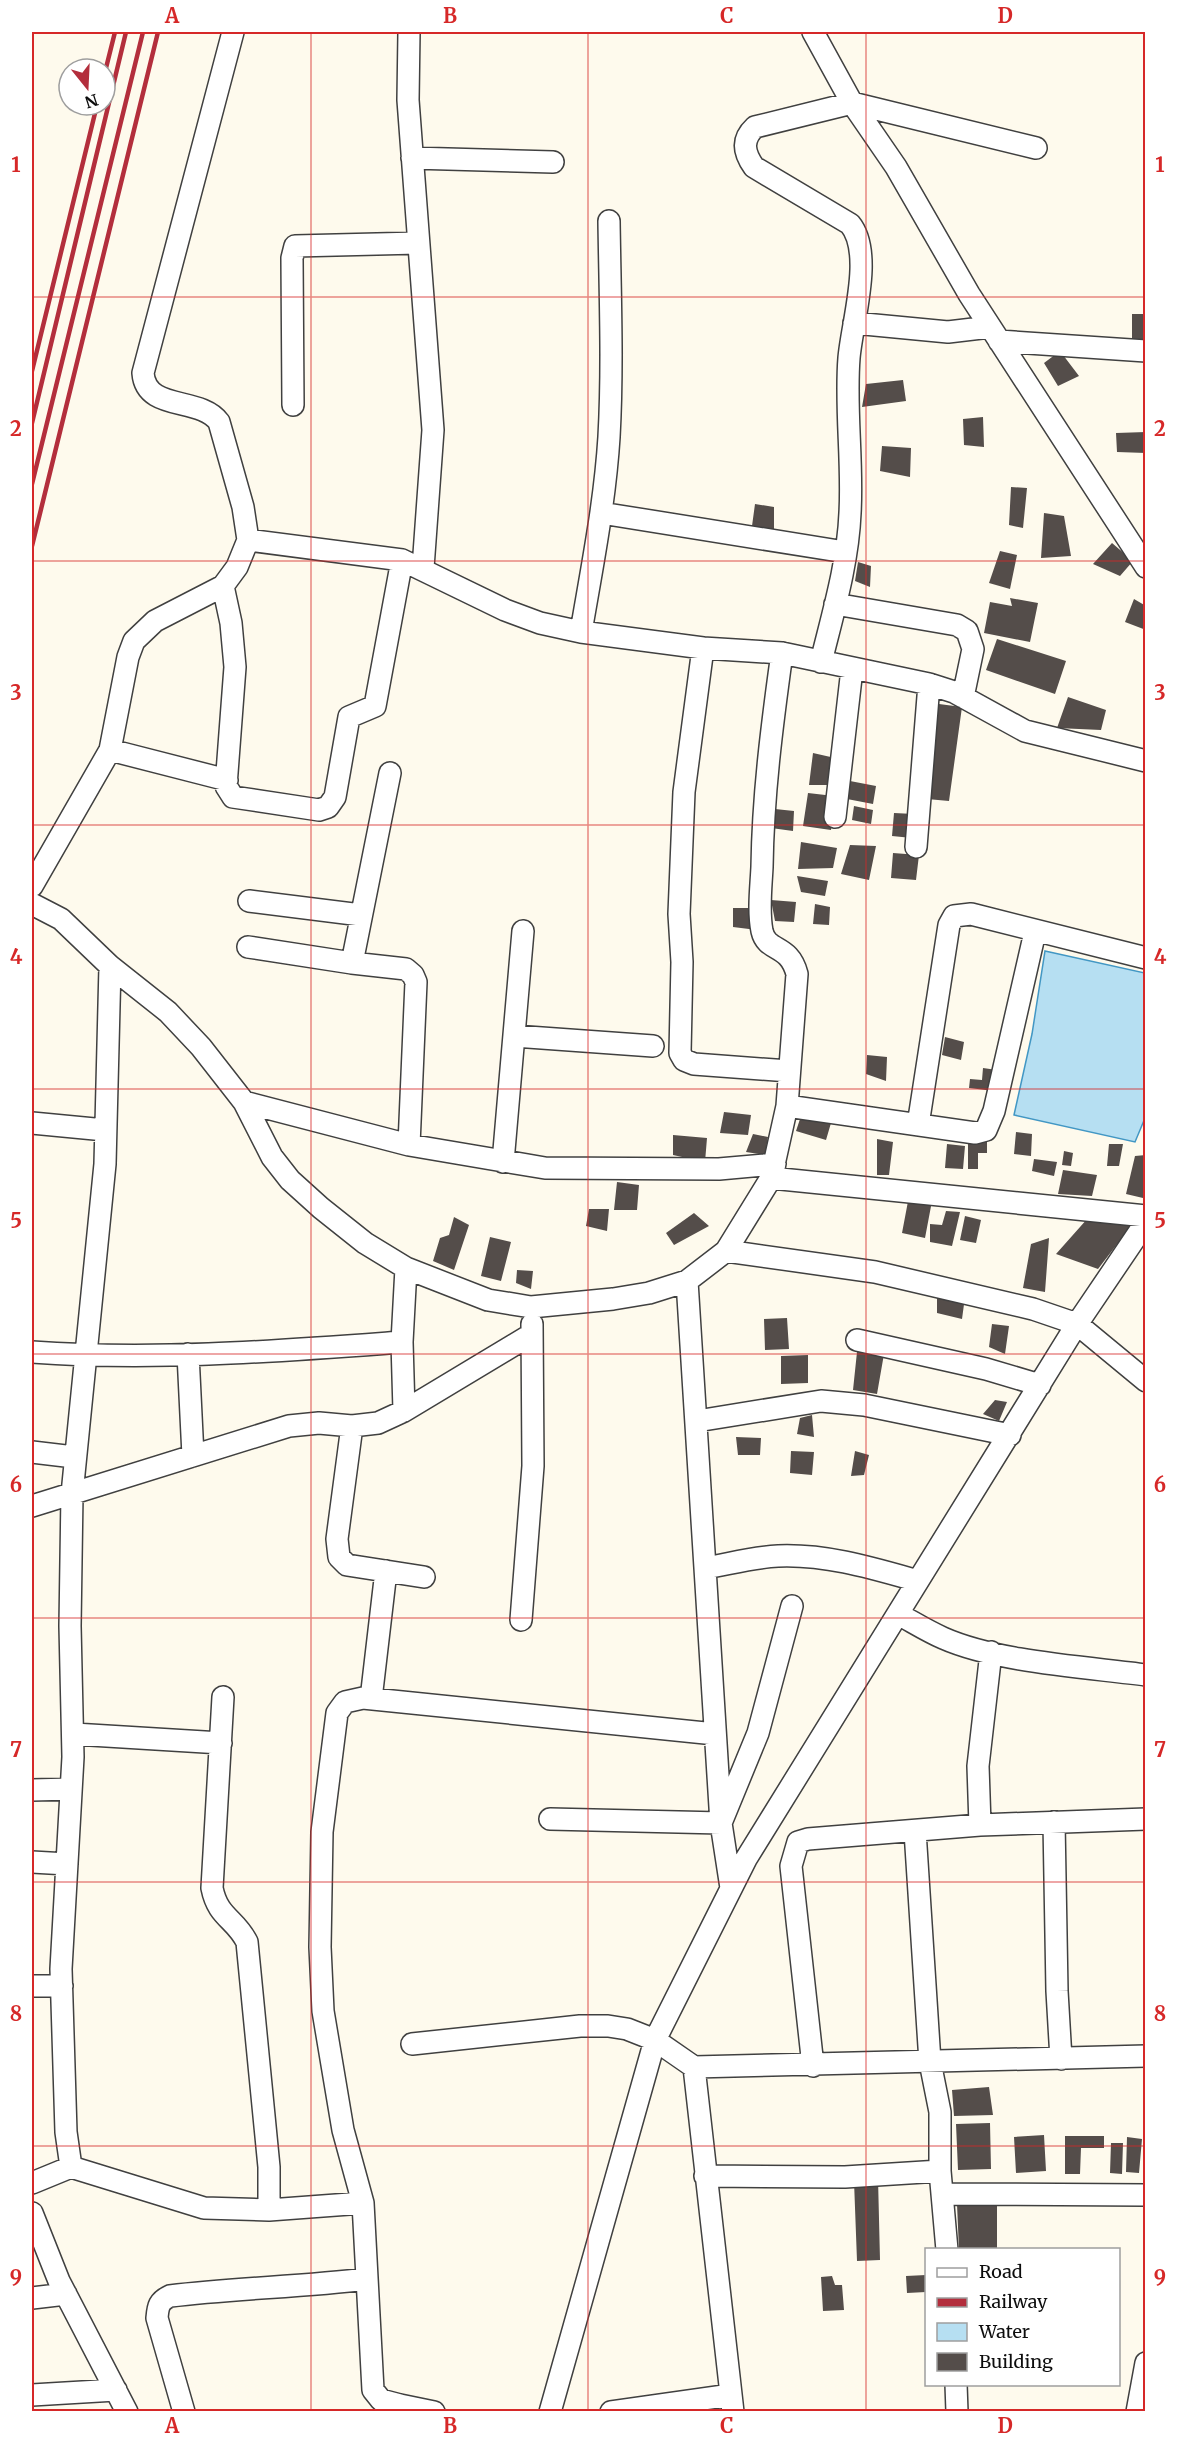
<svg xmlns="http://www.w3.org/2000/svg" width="1177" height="2443" font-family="Merriweather,serif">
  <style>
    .water { fill: #b6dff2; stroke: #4297c4; stroke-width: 1.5 }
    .building { fill: #544d4a }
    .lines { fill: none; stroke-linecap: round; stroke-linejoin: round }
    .minor-casing { stroke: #404040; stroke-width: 24 }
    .minor { stroke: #fff; stroke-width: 21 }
    .rail { stroke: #b32e3c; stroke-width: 4.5 }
    .grid { fill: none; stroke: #d62828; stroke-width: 1.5; stroke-opacity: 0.55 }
    .neatline { fill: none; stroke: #d62828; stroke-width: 2 }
    .grid-label { font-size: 20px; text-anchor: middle; font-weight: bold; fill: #d62828 }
  </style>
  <rect width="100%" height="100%" fill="#fefaed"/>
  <path class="water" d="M1045,951l100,22v145l-10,24 -121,-27 18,-81z"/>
  <path class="building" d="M1132,314h14v28l-14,-1z
    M1060,351l19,25 -21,10 -14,-23z
    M903,380l3,21 -44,6 4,-23z
    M983,417l1,30 -20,-2 -1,-26z
    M1146,432v21l-29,-1 -1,-19z
    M882,446l29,2 -1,29 -30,-6z
    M1011,487l16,1 -4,40 -14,-3z
    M755,504l19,3v24l-22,-5z
    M1044,513l20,3 7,40 -30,2z
    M1112,543l21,18 -13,15 -27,-12z
    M1000,551l17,4 -7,34 -21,-6z
    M858,562l13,4 -1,21 -15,-6z
    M1010,598l28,5 -8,39 -46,-9 6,-31 22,4z
    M1134,599l12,7v24l-21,-8z
    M997,639l69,22 -11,33 -69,-24z
    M1068,697l38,13 -5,20 -44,-2z
    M939,704l23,3 -13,94 -22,-2z
    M813,753l22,5 -4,27h-22z
    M850,781l26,5 -3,18 -26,-5z
    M808,793l26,3 -3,34 -28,-4z
    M854,806l19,4 -2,14 -19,-4z
    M775,809l19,2 -1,20 -22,-3z
    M894,813l20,1 -2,24 -20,-2z
    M801,842l36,6 -4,20 -35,1z
    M850,845l26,1 -7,34 -28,-6z
    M893,853l26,2 -3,25 -25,-2z
    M797,876l31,5 -3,15 -24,-4z
    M771,900l25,2 -2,20 -19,-1z
    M815,904l15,3 -1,18 -16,-1z
    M733,908h23l1,22 -24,-3z
    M945,1037l19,5 -3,18 -19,-5z
    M867,1055l20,2 -1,24 -20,-7z
    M983,1068l14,2 -3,21 -25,-3 1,-9 12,1z
    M724,1112l27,3 -3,20 -28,-2z
    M800,1119l31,4 -5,17 -30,-9z
    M1016,1132l16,2 -1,22 -17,-2z
    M753,1134l15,3 -3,18 -19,-3z
    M673,1135l34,3 -2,24 -32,-7z
    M877,1139l16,3 -4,33h-12z
    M968,1139h19v14h-9v16h-10z
    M947,1144l18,2 -2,23 -18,-1z
    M1109,1144h14l-4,22h-12z
    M1064,1151l9,2 -2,13 -9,-1z
    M1146,1155l-3,43 -17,-4 9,-38z
    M1034,1159l23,3 -3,14 -22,-5z
    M1063,1170l34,5 -5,21 -34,-2z
    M617,1182l22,3 -2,25h-23z
    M909,1196l23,5 -7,37 -23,-5z
    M589,1209h20l-2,22 -21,-5z
    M946,1211l14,1 -8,34 -22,-4v-18l12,1z
    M694,1213l15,13 -35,19 -8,-12z
    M965,1216l16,4 -5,23 -16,-3z
    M454,1217l15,8 -15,45 -21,-9 7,-23 9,-3z
    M1088,1218l43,8 -33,43 -42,-15z
    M490,1237l21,5 -10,39 -20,-5z
    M1049,1238l-4,54 -22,-4 8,-44z
    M517,1270l16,1 -2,18 -15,-6z
    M937,1292l28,5 -3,22 -25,-6z
    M787,1318l2,31 -24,1 -1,-31z
    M992,1324l17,2 -4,28 -16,-7z
    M857,1352l27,2 -7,40 -24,-4z
    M808,1355v28l-27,1v-28z
    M995,1400l12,2 -8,19 -16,-7z
    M812,1415l2,22 -17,-3 3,-16z
    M736,1437l25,1 -1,17h-22z
    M791,1451l23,1 -2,23 -22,-2z
    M855,1451l14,4 -5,20 -13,1z
    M989,2087l4,28 -39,1 -2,-26z
    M990,2123l1,46 -33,1 -2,-46z
    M1044,2135l2,36 -30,2 -2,-36z
    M1065,2136h39v12h-23l-1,26h-15z
    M1127,2137l15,2 -3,34 -13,-1z
    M1111,2143h12l-1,31 -12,-1z
    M878,2178l2,82 -23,1 -3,-80z
    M957,2204l40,1v45h-38z
    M926,2275v17l-19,1 -1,-17z
    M832,2276l3,9h7l2,25 -21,1 -2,-34z"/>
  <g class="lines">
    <g class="minor-casing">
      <path id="minor" d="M409,32l-1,68 25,330 -10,138
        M813,32l39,71 44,64 73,127 177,273
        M412,158l141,4
        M854,323l94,9 42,-5
        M999,341l147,10
        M293,405l-1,-147 3,-12 123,-3
        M601,513l244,39
        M248,540l154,20 103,50 35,13 41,9 122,16 79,5 147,31 25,8 71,39 121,30
        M223,586l8,37 4,44 -9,119 7,11 86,13 9,-3 7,-10 14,-80 26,-11 27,-146
        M835,604l122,21 10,6 6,18 -10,48
        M581,632c11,-65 24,-130 28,-195 4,-72 1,-144 0,-216
        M703,648l-19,144 -5,122 3,48 -2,91 4,7 10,4 95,7
        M821,662c12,-49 27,-99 29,-149 3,-51 -5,-105 -1,-155 3,-36 25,-105 1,-134l-96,-57c-10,-14 -13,-27 1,-40l97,-24 184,45
        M110,750l117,30
        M390,773l-38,190 54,6 7,6 3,7 -7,163
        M835,817l17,-148
        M916,847l13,-163
        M32,886l78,-136 18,-93 6,-16 21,-20 68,-35 14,-19 11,-27 -5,-33 -24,-85c-19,-26 -73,-10 -76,-49l90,-341
        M249,901l112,14
        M32,904l29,15 49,47 58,46 33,35 43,55 28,55 18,23 31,28 44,35 41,25 82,32 43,7 82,-8 36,-6 38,-12 39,-30 45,-73 375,38
        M248,947l104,16
        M514,1036l139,10
        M244,1102l165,43 136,23 174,1 56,-5
        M787,1106l188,27 11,-3 8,-19 41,-179
        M32,1123l73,7
        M918,1125l31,-200 5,-9 17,-2 175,44
        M503,1162l20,-231
        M771,1178l16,-72 10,-132c-8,-31 -30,-21 -35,-43 -4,-20 -1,-43 0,-64 1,-72 10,-142 20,-214
        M726,1251l149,21 158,37 44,15 69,57
        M687,1281l34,542 10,65
        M857,1340l129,29 54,16
        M32,1352c122,9 247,-1 370,-10
        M188,1354l5,102
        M404,1411l-2,-69 4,-74
        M697,1421l124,-20 43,4 146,30
        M352,1426l-15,113 2,18 8,8 77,12
        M32,1452l42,5
        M32,1506l257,-80 30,-3 33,3 26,-3 26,-12 128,-77
        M705,1568c24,-4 49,-11 73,-12 48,-2 94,12 140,25
        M898,1614c15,8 29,17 45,24 54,24 142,29 203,37
        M521,1620l12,-154 -1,-142
        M223,1697l-11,191c6,30 23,30 35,54l22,225v43
        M371,1699l15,-128
        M74,1734l147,9
        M32,1790l39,-1
        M550,1819l171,4 37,-90 34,-127
        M1054,1822l3,169 4,68
        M980,1825l-2,-59 13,-114
        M915,1831l15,231 10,50v59l7,79
        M32,1862l35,2
        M32,1986h30
        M412,2044l168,-18h28l19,3 28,11 39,27 452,-11
        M813,2066l-22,-200 7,-24 10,-3 172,-14 166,-6
        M694,2067l39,345
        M71,2167l133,41 65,2 94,-7
        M705,2176l140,1 95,-6
        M32,2183l39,-16 -5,-35 -5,-163 12,-212 -3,-131 2,-132 33,-330 5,-198
        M943,2194l203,1
        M32,2213l27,68 68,131
        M32,2298l34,-4
        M956,2384l1,28
        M32,2395l84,-5
        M400,2405l-19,-5 -8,-10 -10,-187 -20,-73 -20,-119 -3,-64 2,-115 15,-119 8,-11 18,-4 352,36
        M184,2412l-27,-94c1,-12 2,-17 13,-22 66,-8 131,-9 197,-17
        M399,2412l1,-7 34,7
        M550,2412l105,-372 91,-181 331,-535 69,-102
        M611,2412l120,-17
        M1137,2412l9,-49"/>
    </g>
    <use href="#minor" class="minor"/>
    <path class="rail" d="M105,72l10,-40
      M32,371l65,-266
      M32,423l94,-391
      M32,484l111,-452
      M32,546l126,-514"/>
  </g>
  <path class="grid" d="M311,32v2380M588,32v2380M866,32v2380M32,297h1114M32,561h1114M32,825h1114M32,1089h1114M32,1354h1114M32,1618h1114M32,1882h1114M32,2146h1114"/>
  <rect width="1177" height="2443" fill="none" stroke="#ffffff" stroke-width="66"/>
  <rect x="925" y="2248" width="195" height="138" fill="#ffffff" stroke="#9e9e9e" stroke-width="1.5"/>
  <rect x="937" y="2268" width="30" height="9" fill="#ffffff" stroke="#9e9e9e" stroke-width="1.5"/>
  <text x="979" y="2278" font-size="18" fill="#0d0d0d">Road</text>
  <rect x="937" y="2298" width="30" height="9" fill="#b32e3c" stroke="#9e9e9e" stroke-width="1.5"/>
  <text x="979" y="2308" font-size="18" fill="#0d0d0d">Railway</text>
  <rect x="937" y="2323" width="30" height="18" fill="#b6dff2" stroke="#9e9e9e" stroke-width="1.5"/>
  <text x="979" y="2338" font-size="18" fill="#0d0d0d">Water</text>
  <rect x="937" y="2353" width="30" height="18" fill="#544d4a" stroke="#9e9e9e" stroke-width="1.5"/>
  <text x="979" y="2368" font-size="18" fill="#0d0d0d">Building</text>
  <g transform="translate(87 87) rotate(162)"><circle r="28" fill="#ffffff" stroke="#9e9e9e" stroke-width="1.5"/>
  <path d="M0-4.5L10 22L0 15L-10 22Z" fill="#b32e3c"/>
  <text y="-9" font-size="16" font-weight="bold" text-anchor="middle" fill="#0d0d0d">N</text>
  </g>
  <rect x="33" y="33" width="1111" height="2377" class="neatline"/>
  <g class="grid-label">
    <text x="172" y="23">A</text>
    <text x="450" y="23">B</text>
    <text x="727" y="23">C</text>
    <text x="1005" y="23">D</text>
    <text x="16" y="172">1</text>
    <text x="1160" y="172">1</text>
    <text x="16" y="436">2</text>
    <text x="1160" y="436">2</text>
    <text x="16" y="700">3</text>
    <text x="1160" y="700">3</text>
    <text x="16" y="964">4</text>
    <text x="1160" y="964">4</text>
    <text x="16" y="1228">5</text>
    <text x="1160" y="1228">5</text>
    <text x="16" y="1492">6</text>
    <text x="1160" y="1492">6</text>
    <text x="16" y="1757">7</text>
    <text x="1160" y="1757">7</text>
    <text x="16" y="2021">8</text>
    <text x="1160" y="2021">8</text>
    <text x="16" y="2285">9</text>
    <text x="1160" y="2285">9</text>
    <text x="172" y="2433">A</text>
    <text x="450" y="2433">B</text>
    <text x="727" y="2433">C</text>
    <text x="1005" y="2433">D</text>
  </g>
</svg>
